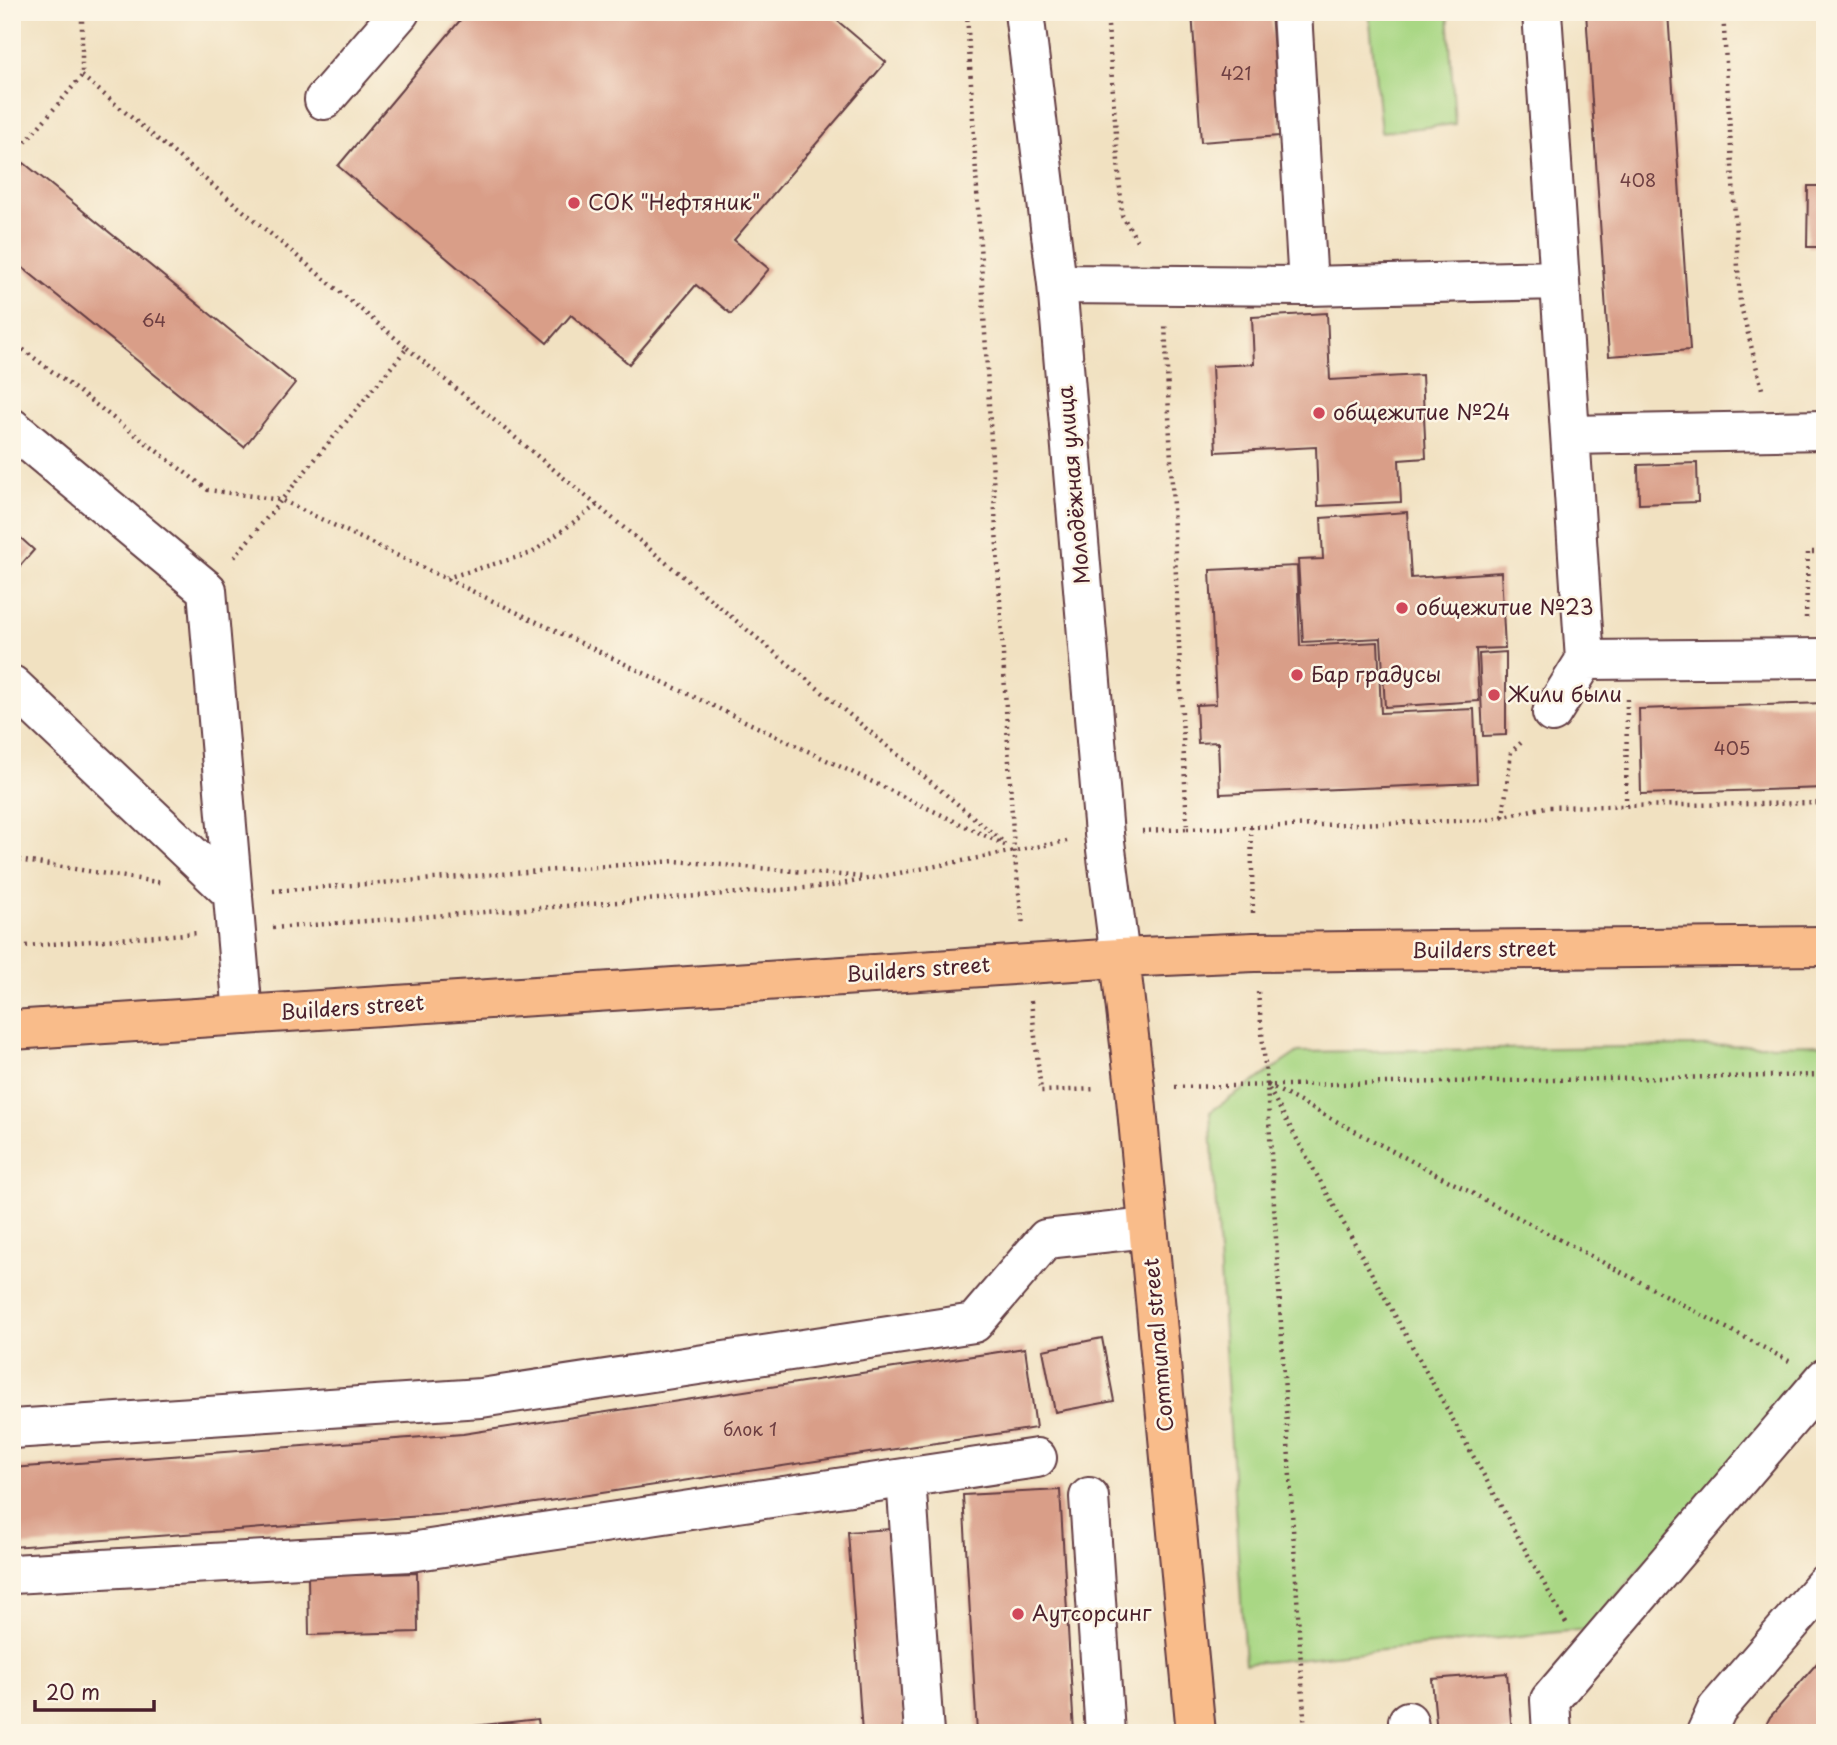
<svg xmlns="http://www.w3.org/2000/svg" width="1837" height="1745" font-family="'Playpen Sans',sans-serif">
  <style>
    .green { fill: #a9d784; stroke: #7a7b58; stroke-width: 2 }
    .building { fill: #d99e88 }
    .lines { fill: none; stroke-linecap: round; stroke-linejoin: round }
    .minor-casing { stroke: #633c42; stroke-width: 42 }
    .major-casing { stroke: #633c42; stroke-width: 42 }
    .path { stroke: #633c42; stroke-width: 4.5; stroke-dasharray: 2 5; stroke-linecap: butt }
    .minor { stroke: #fff; stroke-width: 38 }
    .major { stroke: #f9bc8a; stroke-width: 38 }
    .poi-dot { fill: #d1495b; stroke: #fcf5e5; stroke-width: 2.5 }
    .labels { text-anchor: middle; stroke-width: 5; stroke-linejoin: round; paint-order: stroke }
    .number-label { font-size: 18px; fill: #6e3f42 }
    .poi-label { font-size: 21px; fill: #4a1f2b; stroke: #fcf5e5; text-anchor: start }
    .street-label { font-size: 21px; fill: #4a1f2b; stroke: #fcf5e5 }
  </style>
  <rect width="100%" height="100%" fill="#fcf5e5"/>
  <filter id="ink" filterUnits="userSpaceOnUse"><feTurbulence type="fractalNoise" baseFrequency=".0143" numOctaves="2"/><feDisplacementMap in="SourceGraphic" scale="14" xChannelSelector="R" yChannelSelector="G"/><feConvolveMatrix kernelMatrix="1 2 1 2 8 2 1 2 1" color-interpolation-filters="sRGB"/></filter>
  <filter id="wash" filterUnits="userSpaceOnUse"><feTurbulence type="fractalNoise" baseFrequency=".00686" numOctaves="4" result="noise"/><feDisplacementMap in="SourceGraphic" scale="28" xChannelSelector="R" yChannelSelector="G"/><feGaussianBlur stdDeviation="1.57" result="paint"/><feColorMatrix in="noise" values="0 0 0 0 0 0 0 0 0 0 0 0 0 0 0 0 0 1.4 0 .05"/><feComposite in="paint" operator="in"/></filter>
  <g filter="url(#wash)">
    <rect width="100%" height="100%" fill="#f1e1c1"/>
    <path class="green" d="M1369,12h79l7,112 -74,8z
      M1825,1044v310l-237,275 -343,35 -35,-552 88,-60z"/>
    <g id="blocks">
      <path class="building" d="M467,12h360l59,50 -152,178 35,29 -38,45 -35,-29 -67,79 -58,-49 -24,28 -209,-177z
        M1192,12h79l9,124 -79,6z
        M1586,12h82l22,338 -81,6z
        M24,163l271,220 -51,64 -232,-188v-82z
        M1808,186h17v61h-18z
        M1327,313l3,67 92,-5 4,83 -27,2 2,42 -83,4 -2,-59 -100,5 -4,-86 42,-2 -2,-47z
        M1697,463l1,39 -59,2 -1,-39z
        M1407,512l4,66 90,-6 4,76 -29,1 3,52 -94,6 -4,-69 -78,4 -5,-82 25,-1 -2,-41z
        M12,530l22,20 -22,25z
        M1297,566l3,80 78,-4 3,71 93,-4 3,74 -257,11 -2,-52 -20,1 -2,-38 20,-1 -6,-134z
        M1506,652v83l-23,1 -4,-82z
        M1825,703v85l-184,6 -2,-85z
        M1102,1338l12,63 -59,11 -12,-62z
        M1025,1348l11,80 -561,84 -463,35v-79l451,-34z
        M1060,1490l14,243h-97l-14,-238z
        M891,1529l14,204h-43l-14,-201z
        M417,1573l1,59 -109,3 -1,-59z
        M1825,1654v79h-63l8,-16z
        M1507,1673l5,60h-75l-5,-54z
        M538,1719l2,14h-74l-1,-6z"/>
    </g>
  </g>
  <g filter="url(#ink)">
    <use href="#blocks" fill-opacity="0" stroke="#633c42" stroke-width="2"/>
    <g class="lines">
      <g class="minor-casing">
        <path id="minor" d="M1024,12l33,272 47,550 16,124
          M1292,12l16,274
          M1542,12l43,648 240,-2
          M324,100l76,-88
          M1057,284l251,2 252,-6
          M12,428l195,162 36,425
          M1571,435l254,-5
          M12,685l221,209
          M1552,713l33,-53
          M12,1429l469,-31 493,-75 72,-84 102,-11
          M906,1478l18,255
          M1089,1497l16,236
          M12,1574l398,-22 627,-94
          M1408,1721l2,12
          M1552,1733l-2,-33 275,-322
          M1706,1733l11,-24 108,-125"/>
      </g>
      <g class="major-casing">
        <path id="major" d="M1120,958l15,130 61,645
          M12,1030l1108,-72 134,-6 571,-6"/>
      </g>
      <path class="path" d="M967,12l47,839 9,75
        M1107,12l15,203 17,29
        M1723,12l17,290 23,91
        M82,76l325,272 -175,212
        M12,158l70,-82v-64
        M12,341l196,149 73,10 728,347
        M407,348l595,493
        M446,578l86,-25 65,-48
        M1806,618l2,-66h17
        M1626,806l1,-107
        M1503,817l8,-65 13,-12
        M1251,827l2,86
        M1187,829l299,-9 60,-13 279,-4
        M1142,831l45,-2 -22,-506
        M12,859l151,24
        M273,891l402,-30 189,16
        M273,928l558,-42 236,-45
        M12,947l186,-14
        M1258,992l9,93 38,648
        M1031,1001l10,90 55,-2
        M1268,1085l521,276
        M1175,1087l650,-12
        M1269,1089l297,534"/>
      <use href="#minor" class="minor"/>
      <use href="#major" class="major"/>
    </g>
  </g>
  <g class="poi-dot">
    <circle cx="574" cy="203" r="7"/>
    <circle cx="1319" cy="413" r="7"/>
    <circle cx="1402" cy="608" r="7"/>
    <circle cx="1297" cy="675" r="7"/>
    <circle cx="1494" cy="695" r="7"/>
    <circle cx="1018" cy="1614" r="7"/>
  </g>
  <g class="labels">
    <g class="number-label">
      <text x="1236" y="80">421</text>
      <text x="1638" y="187">408</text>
      <text x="154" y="327">64</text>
      <text x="1732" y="755">405</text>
      <text x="750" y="1436">блок 1</text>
    </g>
    <g class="poi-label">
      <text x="588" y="210">СОК "Нефтяник"</text>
      <text x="1333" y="420">общежитие №24</text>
      <text x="1416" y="615">общежитие №23</text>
      <text x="1311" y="682">Бар градусы</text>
      <text x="1508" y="702">Жили были</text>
      <text x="1032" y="1621">Аутсорсинг</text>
    </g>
    <g class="street-label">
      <text transform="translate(1074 485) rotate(-95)" y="7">Молодёжная улица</text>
      <text transform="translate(1484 950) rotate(-1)" y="7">Builders street</text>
      <text transform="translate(918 970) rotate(-4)" y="7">Builders street</text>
      <text transform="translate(352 1008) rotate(-4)" y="7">Builders street</text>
      <text transform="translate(1159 1345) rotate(-95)" y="7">Communal street</text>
    </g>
  </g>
  <rect width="1837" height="1745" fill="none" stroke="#fcf5e5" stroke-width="42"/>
  <path d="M35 1700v10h119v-10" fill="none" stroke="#4a1f2b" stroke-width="3.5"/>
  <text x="46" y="1700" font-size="21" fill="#4a1f2b" stroke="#fcf5e5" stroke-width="5" paint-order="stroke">20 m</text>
</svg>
